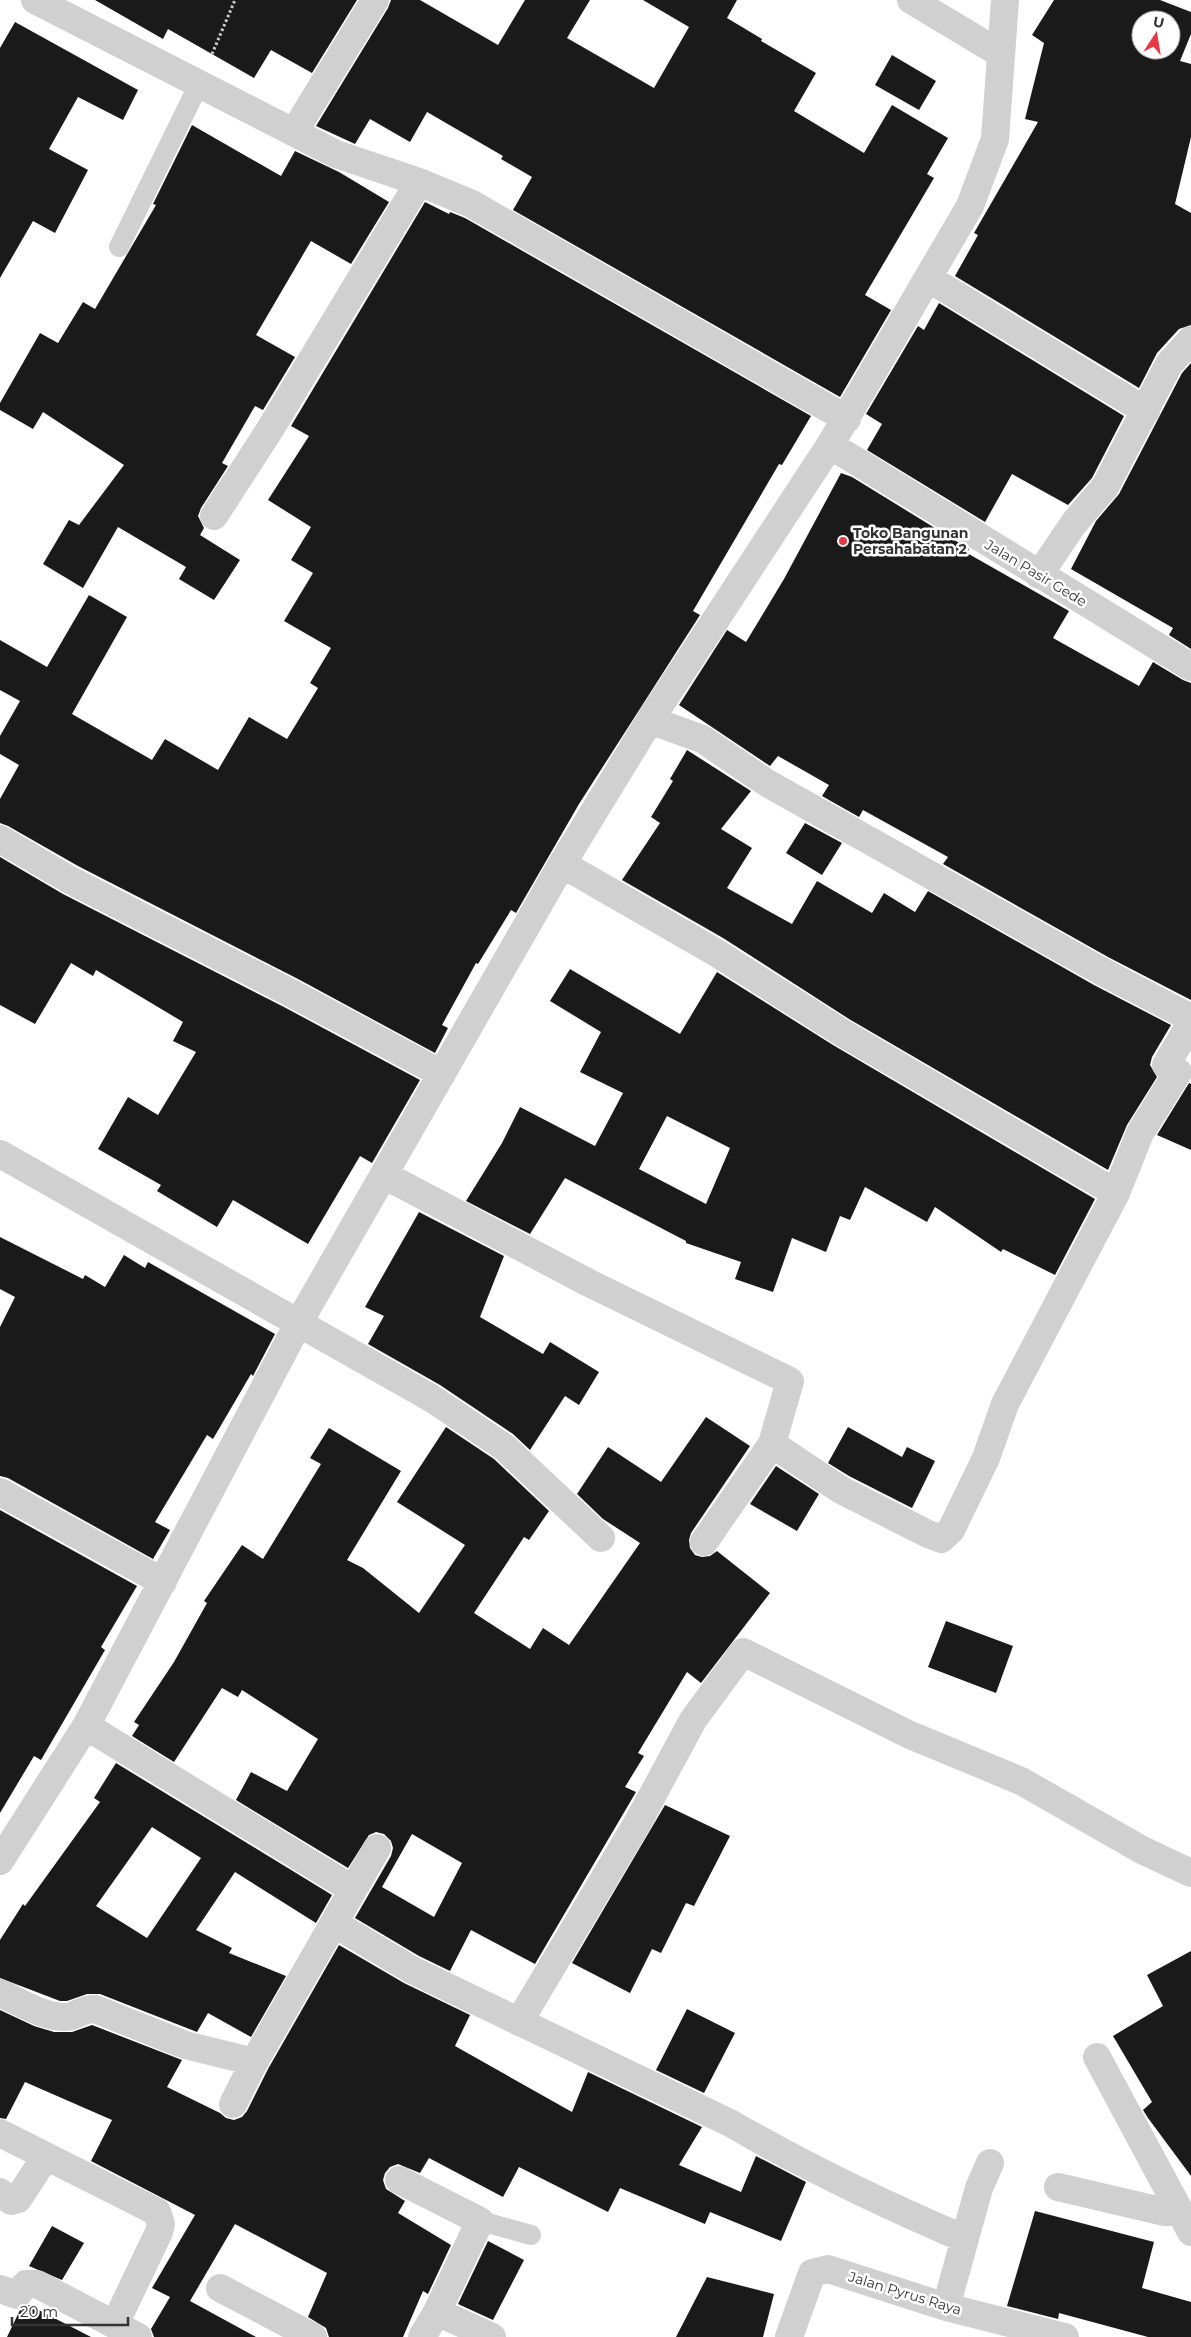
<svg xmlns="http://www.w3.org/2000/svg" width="1191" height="2337" font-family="Montserrat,sans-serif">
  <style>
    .building { fill: #1a1a1a; fill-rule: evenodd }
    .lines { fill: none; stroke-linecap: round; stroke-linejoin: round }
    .path { stroke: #cdcdcd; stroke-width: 3; stroke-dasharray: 2.5 2.5; stroke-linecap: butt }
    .service { stroke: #d0d0d0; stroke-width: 20 }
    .minor { stroke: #d0d0d0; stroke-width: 28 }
    .poi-dot { fill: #e63946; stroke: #fff; stroke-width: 2 }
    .labels { text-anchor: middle; stroke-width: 5; stroke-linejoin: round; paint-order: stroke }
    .poi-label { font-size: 14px; font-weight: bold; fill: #333; stroke: #fff; text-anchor: start }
    .street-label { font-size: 14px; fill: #333; stroke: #fff }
  </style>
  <rect width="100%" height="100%" fill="#fff"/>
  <path class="building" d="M95,0h262l-45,73 -41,-23 -17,28 -86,-49 -5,10z
    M391,0h29l78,45 27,-45h65l-23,38 87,50 35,-61 -46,-27h94l-10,18 35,21 -1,2 55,32 -22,38 70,42 28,-48 56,33 -21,36 7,4 -69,117 26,15 -51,87 -327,-187 19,-33 -31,-18 2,-3 -76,-44 -17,30 -40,-23 -15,25 -39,-18 72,-118z
    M1054,0h106l31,12v22l-11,27 11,3v73l-16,67 16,9v112l-12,4 -22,24 -18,35 -184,-112 23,-41 -4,-2 64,-111 -13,-3 19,-76 -12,-8zM1141,20h30v30h-30z
    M15,22l123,68 -15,30 -45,-23 -29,52 39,21 -33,63 -22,-12 -33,57v-230z
    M892,55l44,26 -17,29 -44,-25z
    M192,125l89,51 14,-25 44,21 50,30 -38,62 -40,-23 -55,94 39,22 -32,53 -8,-4 -33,57 6,3 -27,42 -3,8 6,12 -4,7 40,25 -26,40 -35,-21 7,-12 -68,-40 -35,61 -40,-24 26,-44 10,5 45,-60 -81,-53 -10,17 -33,-19v-7l40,-70 18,10 25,-41 12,7 61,-104 -3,-1z
    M425,202l24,12 1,-2 15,6 346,198 -29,49 -3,-1 -86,147 7,4 -121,189 -63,109 -5,-3 -33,54 -2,-1 -34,62 6,3 -13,25 -137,-74 -220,-113 -70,-40 -8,-3v-24l19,-34 -19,-11v-18l20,-35 -20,-11v-50l47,27 42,-72 38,22 -55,97 80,46 13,-21 53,31 31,-53 38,22 31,-51 -8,-5 21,-35 -47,-27 29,-48 -22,-13 20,-33 -43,-27 41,-64 -18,-10z
    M939,303l185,113 -32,62 -24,27 -56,-31 -27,48 -118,-72 15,-26 -16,-10 52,-88 6,4z
    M1191,363v286l-22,-14 4,-7 -102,-59 25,-48 23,-27 63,-121z
    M841,473l11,4 117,72 -2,4 102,58 -16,27 86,48 14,-24 30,18 8,3v317l-83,-43 -165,-93 5,-7 -85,-47 -4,7 -37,-21 7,-11 -51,-29 -8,10 -91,-61 48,-75 19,12 38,-63z
    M687,750l64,41 -30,38 31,19 -25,40 65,36 25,-43 55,32 12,-20 31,19 13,-21 166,94 77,40 -19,32 -2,8 7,12 -30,48 -19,45 -259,-151 -126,-81 -101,-58 38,-57 -9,-6 22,-36 -3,-2z
    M805,823l37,20 -20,32 -36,-22z
    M0,857l63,37 221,113 136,73 -48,83 -12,-7 -52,88 -75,-44 -16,27 -60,-36 4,-6 -63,-36 30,-52 30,18 38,-63 -23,-11 10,-19 -87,-52 -3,6 -22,-13 -36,61 -35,-19z
    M570,969l110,65 37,-62 116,73 262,154 -40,76 -52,-26 -2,3 -66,-45 -8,15 -62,-35 -15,33 -10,-4 -14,36 -34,-14 -19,54 -38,-13 6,-17 -55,-19v-2l-121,-63 -35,56 -64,-33 36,-58 18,-36 75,39 28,-53 -43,-21 21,-40 -51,-31zM667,1116l63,32 -24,56 -67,-35z
    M1189,1083l2,1v66l-34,-15z
    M419,1212l85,44 -24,61 63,37 7,-12 49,30 -20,33 -14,-9 -35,54 -17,-16 -73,-49 -72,-41 16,-28 -19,-9z
    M0,1237l83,42 2,-4 20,12 19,-32 21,13 3,-6 127,72 -22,42 -2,-2 -38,65 -6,-4 -52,87 15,8 -17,29 -145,-81 -8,-2v-149l15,-30 -15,-8z
    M706,1417l44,29 -59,87 -2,7 1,8 5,7 7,2 8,-1 7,-5 53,42 -69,90 -14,-11 -49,81 6,3 -19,31 11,5 -101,172 -64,-34 -21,41 -31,-15 -64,-38 36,-62 2,-8 -2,-7 -7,-7 -8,-2 -7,3 -21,33 -112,-68 15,-28 36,19 31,-52 -76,-49 -4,7 -16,-9 -48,74 -42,-26 7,-11 -5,-3 40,-60 33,-59 -3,-2 38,-56 21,14 58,-95 -11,-6 19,-30 72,43 -54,89 16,8 56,45 46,-68 -68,-43 49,-75 48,32 55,52 -20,29 -5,-3 -50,76 56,36 13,-21 26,17 71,-102 -37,-24 -26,-25 31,-47 53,35zM412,1834l50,29 -28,54 -52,-30z
    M848,1427l54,30 5,-10 28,14 -23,47 -63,-32 -21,-13z
    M776,1466l43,28 -22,37 -47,-27z
    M0,1510l137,76 -36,61 4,3 -64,110 -7,-4 -34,57z
    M946,1621l67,25 -17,47 -68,-26z
    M116,1763l216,132 -16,28 -81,-51 -39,58 36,18 -3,5 57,23 -35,61 -43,-24 -11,19 -97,-38h-13l-20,7h-7l-60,-23v-38l23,-36 2,2 75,-104 -6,-4zM152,1827l49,31 -54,80 -51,-32z
    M665,1805l65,31 -36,70 -8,-3 -25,50 -9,-4 -22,44 -58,-30z
    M339,1945l65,38 66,32 -15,31 117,66 16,-40 114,55 -23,38 62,27 15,-36 50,26 -25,59 -71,-29 -5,12 -85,-36 -12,24 -89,-45 -16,30 -74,-39 -9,15 -22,-9 -8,3 -5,6 -2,7 3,9 19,12 -7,12 53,32 -23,49 -5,-3 -20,46h-74l-3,-9 -18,-11 19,-44 -92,-49 -45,77 66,36h-102l-3,-8 19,-32 -18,-9 43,-73 -104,-54 21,-41 -87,-38 -19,37 -6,-1v-108l34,16 20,6h18l20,-7 90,35 -15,27 53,26 6,5 8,2 8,-3 5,-6 21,-42z
    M1191,1951v225l-43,-58 -5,-8 9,-8 -39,-66 50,-30 -16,-31z
    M687,2009l48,24 -31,60 -48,-23z
    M1035,2211l119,31 -12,46 49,14v35h-43l-89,-24 -1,6 -51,-13z
    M52,2226l32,17 -22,37 -33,-14z
    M488,2241l36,19 -31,60 -35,-16z
    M707,2277l67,17 -11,43h-87z
    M29,2305l62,32h-84l13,-27z"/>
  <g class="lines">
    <path class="path" d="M212,54l23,-54"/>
    <path class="service" d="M119,247l80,-163
      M480,2221l51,14"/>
    <path class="minor" d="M35,0l301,154 83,28 53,22 375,215
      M911,0l90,54
      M294,132l81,-132
      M928,278l218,133
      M830,445l361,222
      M214,516l55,-85 150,-249
      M1039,575l35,-52 31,-36 64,-123 22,-24
      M650,720l52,19 65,44 334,188 90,47
      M0,839l70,41 221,113 151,81
      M562,864l153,88 126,80 275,161
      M0,1154l431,244 73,49 97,91
      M384,1175l205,108 201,98 -18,63 -68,98
      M772,1444l69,46 87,44 13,5 10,-9 35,-72 19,-54 111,-211 24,-60 38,-61 -12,-7 25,-42
      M0,1492l163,90
      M86,1726l266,163
      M0,1861l86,-135 212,-402 264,-460 88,-144 180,-275 140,-239 25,-67 10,-139
      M335,1924l77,46 318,153c76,44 155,82 235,116
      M0,1993c20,9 43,24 66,24 11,0 16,-9 29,-8l90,36 69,17
      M519,2022l119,-200 55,-102 50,-68 167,83 111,46 121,69 49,23
      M1097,2057l94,175
      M233,2104l21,-42 123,-214
      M0,2133l157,79 4,12 -2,8 -44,92
      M399,2180l81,41 -43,91
      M1058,2187l107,25h15
      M0,2192l11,9 7,-2 28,-43
      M220,2288l93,49
      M0,2289l17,6 9,-11h11l101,53
      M946,2307l33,-119 11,-25
      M422,2337l15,-25 55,25
      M789,2337l23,-64 16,-4 118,38 119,30"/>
  </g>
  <circle class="poi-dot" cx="843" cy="541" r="5"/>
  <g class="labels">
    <g class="poi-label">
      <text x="853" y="538">Toko Bangunan<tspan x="853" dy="16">Persahabatan 2</tspan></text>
    </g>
    <g class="street-label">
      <text transform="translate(1036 573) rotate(31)" y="5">Jalan Pasir Gede</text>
      <text transform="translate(905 2293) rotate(17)" y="5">Jalan Pyrus Raya</text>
    </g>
  </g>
  <g transform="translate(1156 35) rotate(12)"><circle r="24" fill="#ffffff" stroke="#adadad"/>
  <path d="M0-4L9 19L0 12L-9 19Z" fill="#e63946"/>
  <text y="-8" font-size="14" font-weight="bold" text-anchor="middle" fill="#333333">U</text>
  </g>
  <path d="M12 2317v8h116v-8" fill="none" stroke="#333333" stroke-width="2.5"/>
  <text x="20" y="2317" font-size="15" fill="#333333" stroke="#ffffff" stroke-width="4" paint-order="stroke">20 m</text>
</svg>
